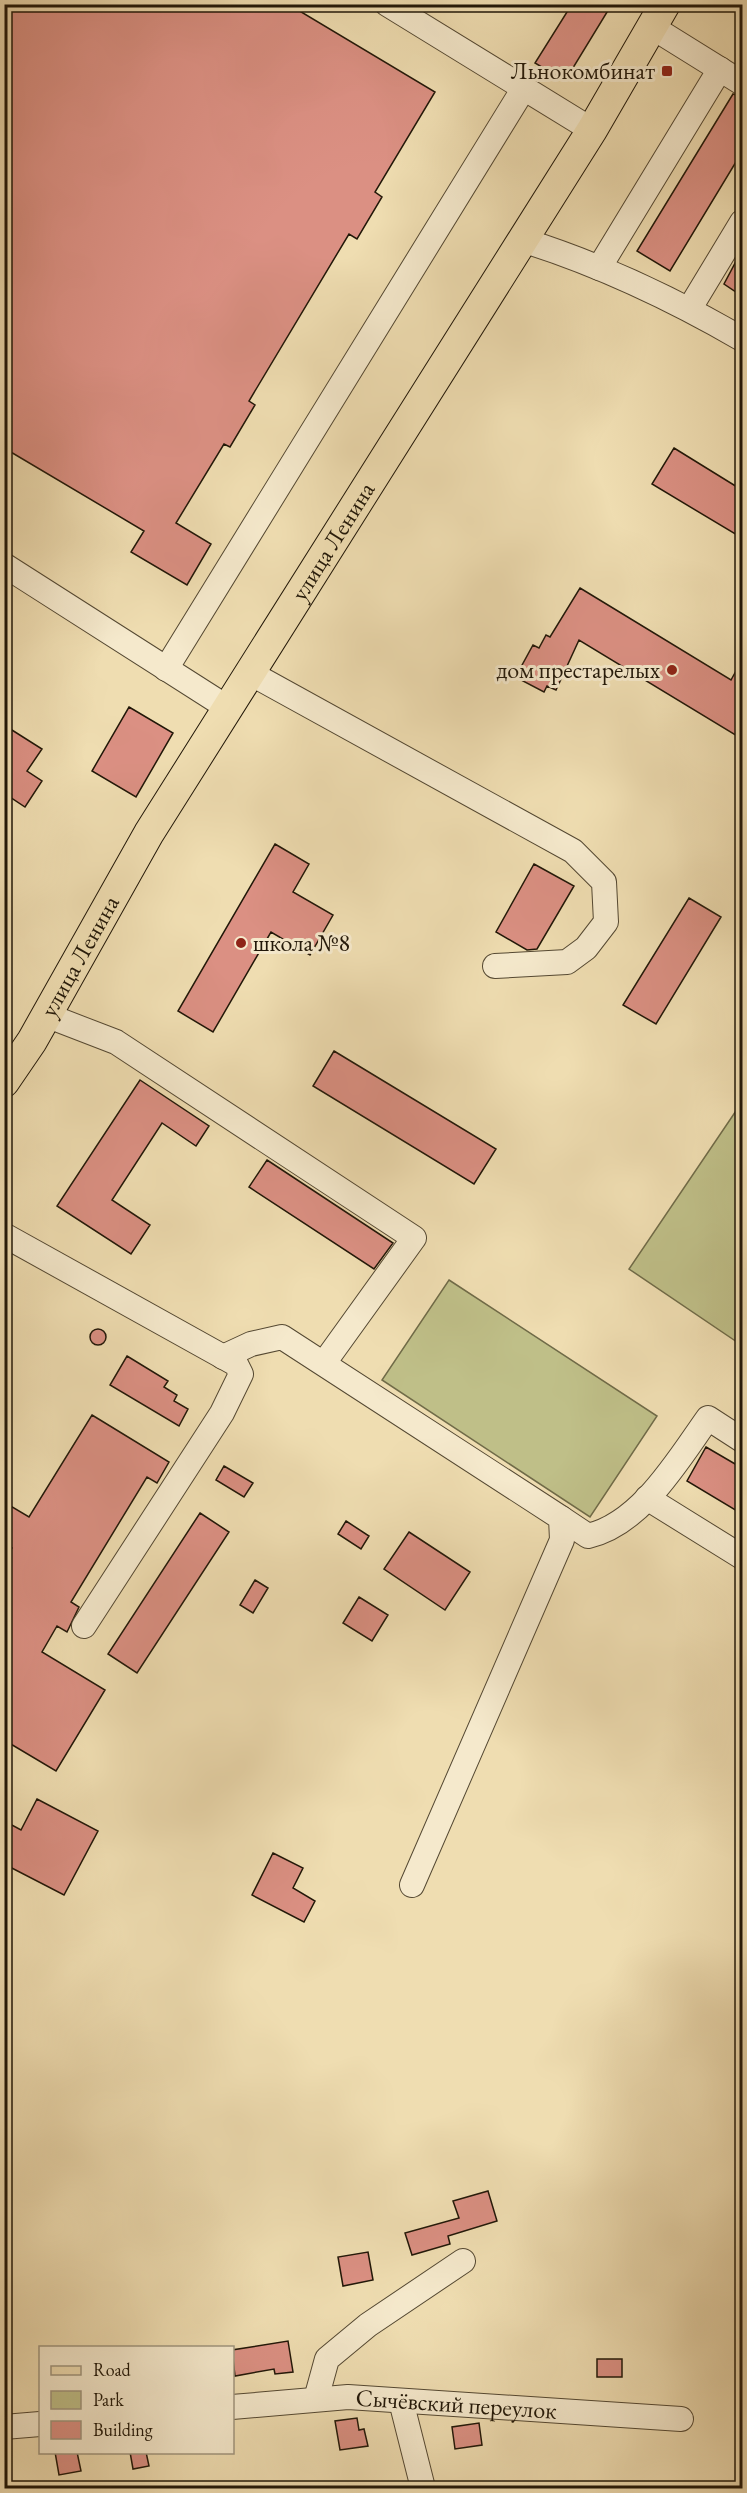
<svg xmlns="http://www.w3.org/2000/svg" width="747" height="2493" font-family="'EB Garamond',serif">
  <style>
    .green { fill: #bfbf88; stroke: #706b48; stroke-width: 1.5 }
    .building { fill: #db9083; stroke: #211708; stroke-width: 1.5 }
    .lines { fill: none; stroke-linecap: round; stroke-linejoin: round }
    .minor-casing { stroke: #544832; stroke-width: 26 }
    .major-casing { stroke: #211708; stroke-width: 32 }
    .minor { stroke: #f5e9cc; stroke-width: 24 }
    .major { stroke: #efddb1; stroke-width: 30 }
    .poi-dot { fill: #8f2418; stroke: #f5e9cc; stroke-width: 2 }
    .labels { text-anchor: middle; stroke-width: 6; stroke-linejoin: round; paint-order: stroke }
    .poi-label { font-size: 24px; fill: #211708; stroke: #f5e9cc; text-anchor: end }
    .street-label { font-size: 24px; fill: #211708; stroke: #f5e9cc }
  </style>
  <rect width="100%" height="100%" fill="#efddb1"/>
  <filter id="stains"><feTurbulence type="fractalNoise" baseFrequency=".00333" numOctaves="4"/><feColorMatrix values="0 0 0 0 .2 0 0 0 0 .09 0 0 0 0 .02 0 0 0 .5 -.17"/></filter>
  <radialGradient id="worn" r=".72"><stop offset=".6" stop-color="#630" stop-opacity="0"/><stop offset="1" stop-color="#630" stop-opacity=".3"/></radialGradient>
  <path class="green" d="M742,1102v232l-5,8 -108,-73z
    M449,1280l208,136 -67,101 -208,-137z"/>
  <path class="building" d="M4,4h284l147,88 -60,100 7,5 -25,42 -8,-5 -100,167 6,4 -25,42 -6,-3 -48,79 35,21 -24,41 -56,-33 13,-21 -140,-83z
    M572,4h40l-47,77 -30,-18z
    M733,94l9,3v55l-72,119 -33,-20z
    M742,250v46l-18,-12z
    M674,448l68,42v48l-90,-54z
    M580,588l151,92 11,-20v79l-163,-99 -23,50 -9,-4 -3,6 -23,-12 5,-10 -5,-3 12,-22 6,3 7,-13 4,2z
    M129,707l44,26 -37,64 -44,-26z
    M4,725l38,24 -15,22 15,10 -17,26 -21,-14z
    M275,844l34,20 -16,28 40,23 -23,40 -39,-23 -58,100 -35,-21z
    M534,864l40,22 -37,63 -10,1 -31,-18z
    M689,898l32,19 -65,107 -33,-19z
    M334,1051l162,98 -22,35 -161,-98z
    M140,1080l69,46 -13,20 -34,-23 -50,77 38,25 -19,29 -74,-48z
    M267,1160l126,83 -19,26 -125,-82z
    M90 1337a8 8 0 1 1 16 0a8 8 0 1 1-16 0Z
    M127,1356l41,25 -4,6 13,8 -3,6 14,8 -9,17 -69,-41z
    M92,1415l77,47 -12,21 -10,-6 -76,125 8,5 -12,25 -10,-6 -15,26 63,38 -49,81 -52,-31v-179l8,-13 -8,-5v-41l25,15z
    M706,1447l36,21v46l-55,-33z
    M224,1466l29,17 -9,14 -28,-17z
    M200,1513l29,19 -92,141 -29,-19z
    M346,1521l23,15 -8,13 -23,-15z
    M409,1532l61,40 -25,38 -61,-41z
    M255,1580l13,8 -15,25 -13,-8z
    M359,1597l29,18 -16,26 -29,-18z
    M37,1799l61,32 -34,64 -60,-31v-31l6,-9 11,6z
    M273,1853l30,15 -10,20 22,13 -11,21 -52,-27z
    M488,2191l9,30 -49,15 2,8 -38,11 -7,-22 54,-15 -6,-17z
    M368,2252l5,28 -30,6 -5,-29z
    M288,2341l5,31 -18,2 -1,-5 -39,7 -3,-26z
    M597,2359h25v18h-25z
    M357,2418l2,12 5,-1 4,17 -28,4 -5,-29z
    M479,2423l3,22 -27,4 -3,-22z
    M55,2452h22l4,19 -22,4z
    M130,2452h16l3,14 -16,3z"/>
  <g class="lines">
    <g class="minor-casing">
      <g id="minor">
        <path d="M387,4l205,126"/>
        <path d="M652,27l90,56"/>
        <path d="M522,240c77,24 151,59 220,99"/>
        <path d="M599,268l121,-199"/>
        <path d="M690,308l52,-86"/>
        <path d="M4,565l224,143"/>
        <path d="M166,669l358,-581"/>
        <path d="M250,673l323,178 31,31 2,40 -20,26 -19,14 -72,4"/>
        <path d="M46,1015l70,27 298,196 -90,125"/>
        <path d="M4,1235l232,129 5,10 -19,39 -138,213"/>
        <path d="M223,1357l28,-13 31,-7 279,181 1,22 -150,345"/>
        <path d="M647,1498l95,59"/>
        <path d="M561,1518l27,18c53,-12 90,-76 120,-118l34,22"/>
        <path d="M316,2399l11,-40 41,-34 95,-64"/>
        <path d="M401,2401l22,87"/>
        <path id="s1" d="M232,2407l116,-10 333,22"/>
        <path d="M4,2427l36,-3"/>
      </g>
    </g>
    <g class="major-casing">
      <g id="major">
        <path id="s2" d="M4,1082l28,-41 117,-208 443,-703 73,-126"/>
      </g>
    </g>
    <use href="#minor" class="minor"/>
    <use href="#major" class="major"/>
  </g>
  <g class="poi-dot">
    <rect x="661" y="65" width="12" height="12" rx="3"/>
    <circle cx="672" cy="670" r="6"/>
    <circle cx="241" cy="943" r="6"/>
  </g>
  <g class="labels">
    <g class="poi-label">
      <text x="655" y="79">Льнокомбинат</text>
      <text x="660" y="678">дом престарелых</text>
      <text x="253" y="951" text-anchor="start">школа №8</text>
    </g>
    <g class="street-label">
      <text dy="8" stroke="none"><textPath href="#s2" startOffset="633">улица Ленина</textPath></text>
      <text dy="8" stroke="none"><textPath href="#s2" startOffset="147">улица Ленина</textPath></text>
      <text dy="8" stroke="none"><textPath href="#s1" startOffset="225">Сычёвский переулок</textPath></text>
    </g>
  </g>
  <rect width="747" height="2493" fill="none" stroke="#efddb1" stroke-width="24"/>
  <rect x="6" y="6" width="735" height="2481" fill="none" stroke="#211708" stroke-width="3"/>
  <rect x="12" y="12" width="723" height="2469" fill="none" stroke="#211708" stroke-width="1.5"/>
  <rect x="39" y="2346" width="195" height="108" fill="#f5e9cc" stroke="#a0957e" stroke-width="1.5"/>
  <rect x="51" y="2366" width="30" height="9" fill="#efddb1" stroke="#a0957e" stroke-width="1.5"/>
  <text x="93" y="2376" font-size="18" fill="#211708">Road</text>
  <rect x="51" y="2391" width="30" height="18" fill="#bfbf88" stroke="#a0957e" stroke-width="1.5"/>
  <text x="93" y="2406" font-size="18" fill="#211708">Park</text>
  <rect x="51" y="2421" width="30" height="18" fill="#db9083" stroke="#a0957e" stroke-width="1.5"/>
  <text x="93" y="2436" font-size="18" fill="#211708">Building</text>
  <rect width="100%" height="100%" filter="url(#stains)"/>
  <rect width="100%" height="100%" fill="url(#worn)"/>
</svg>
